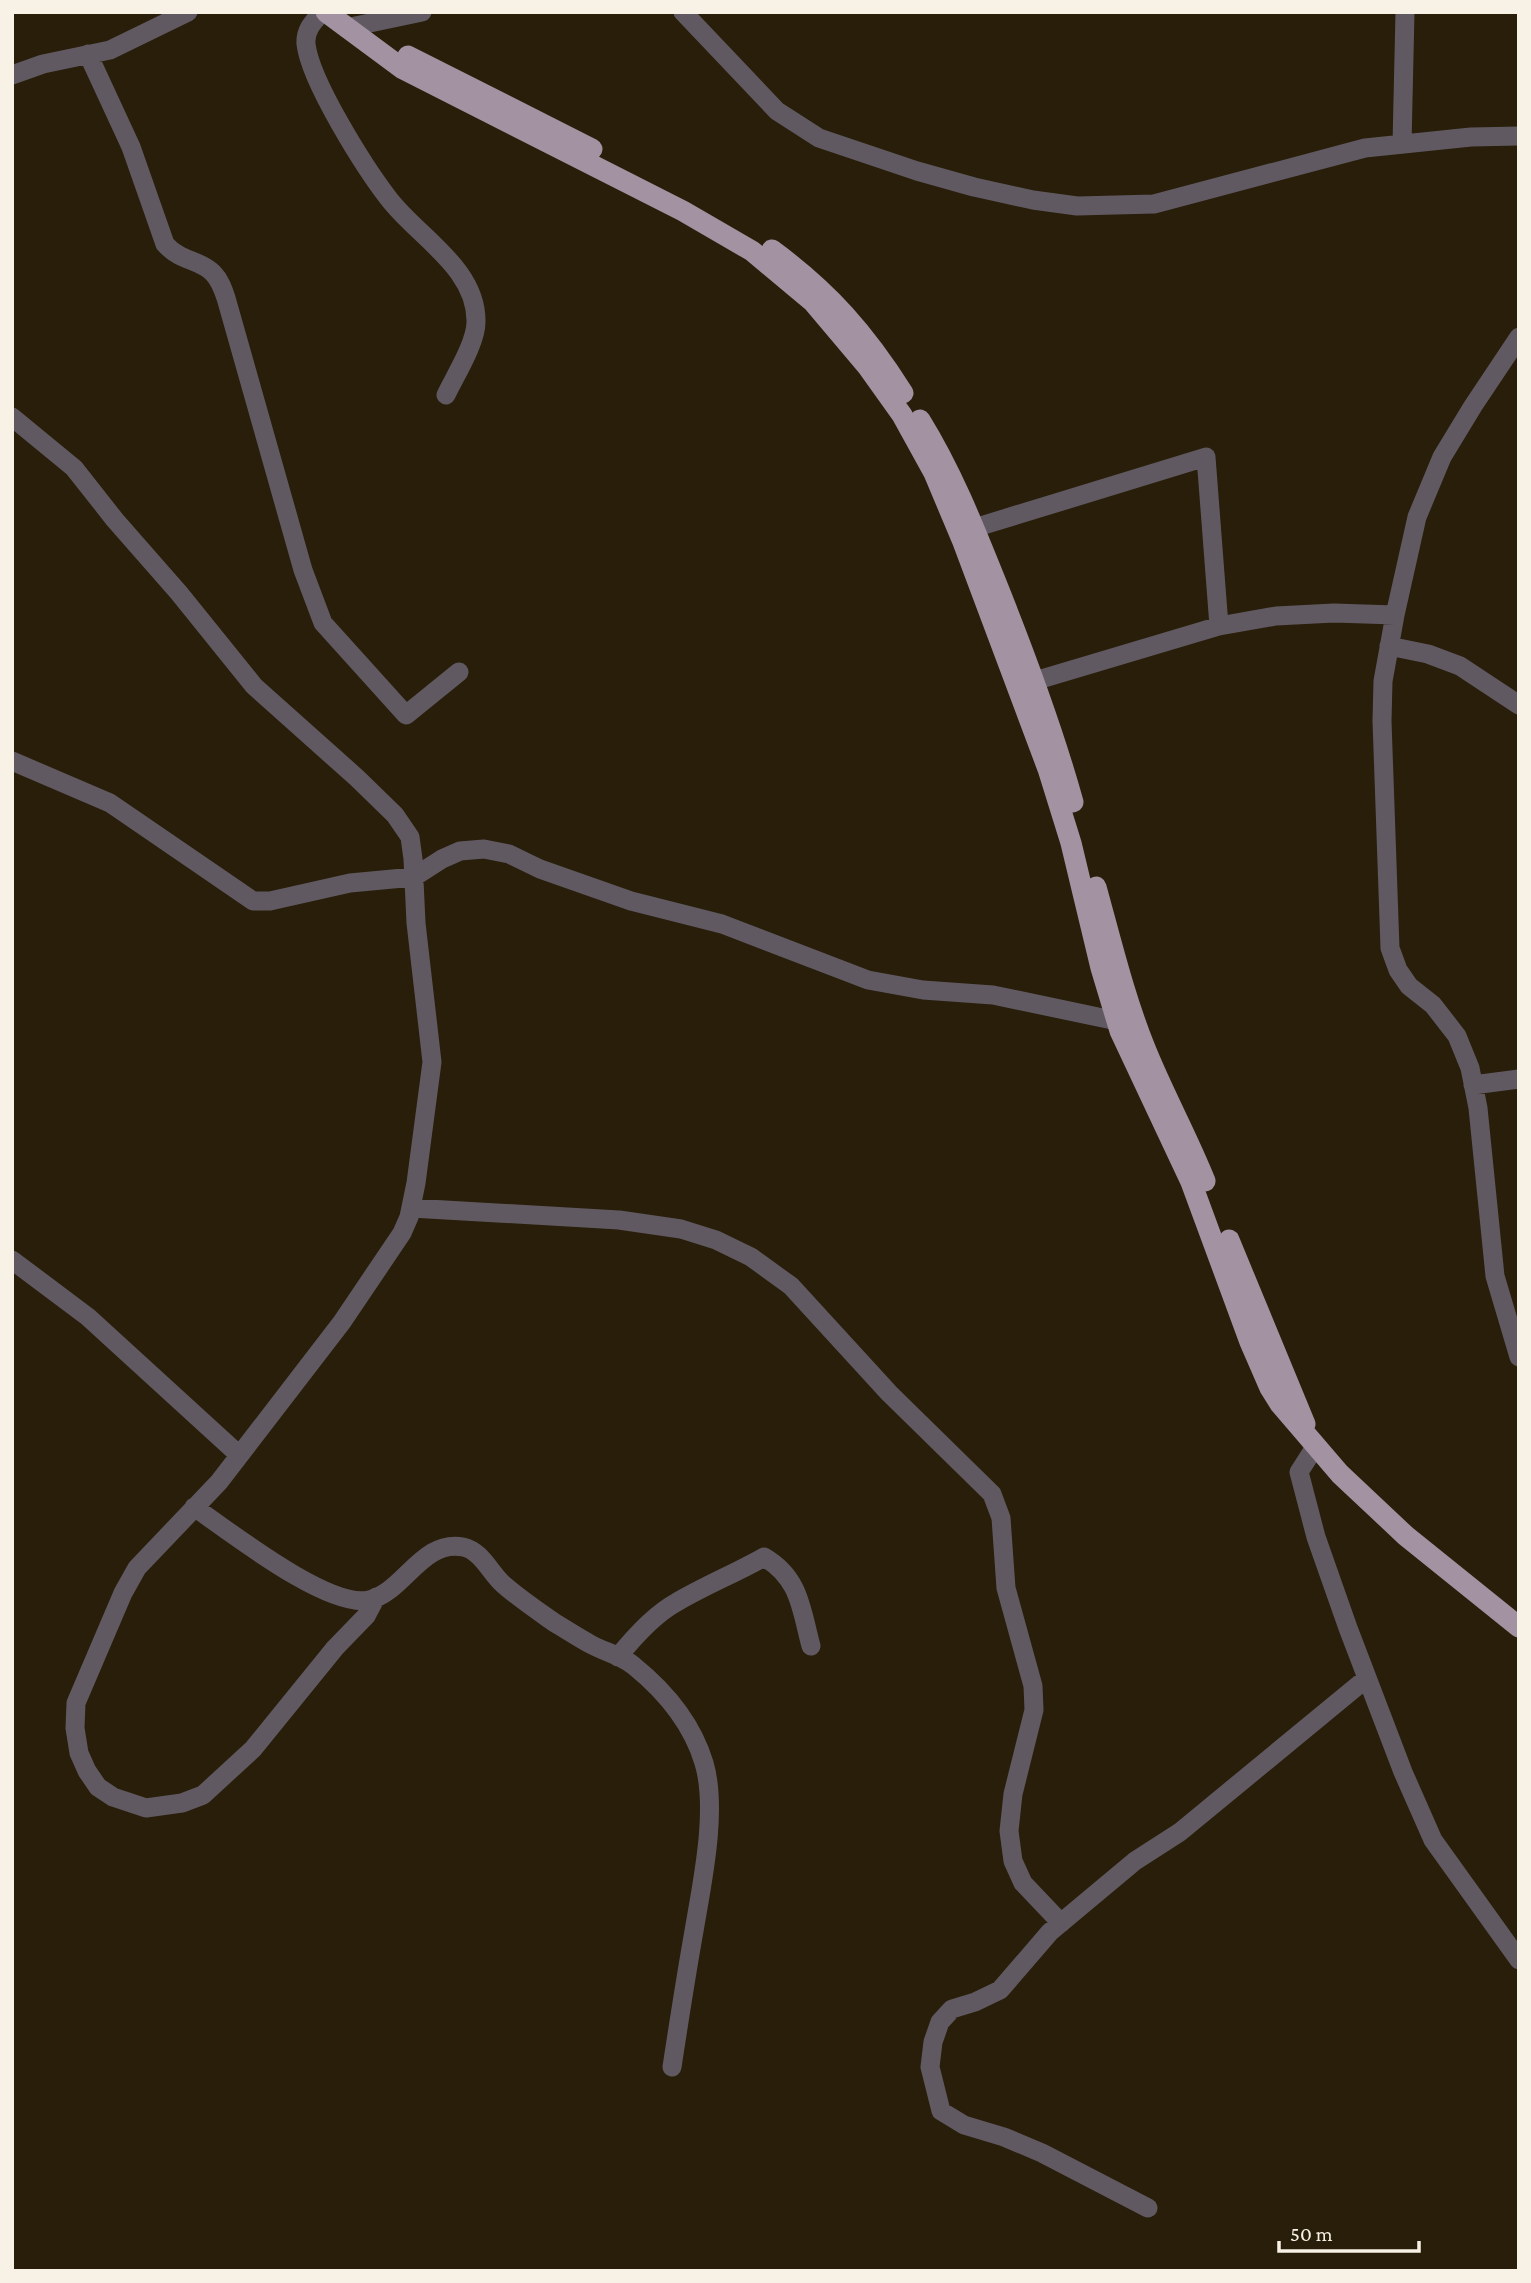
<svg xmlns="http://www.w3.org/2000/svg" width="1531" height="2283" font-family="'Crimson Pro',serif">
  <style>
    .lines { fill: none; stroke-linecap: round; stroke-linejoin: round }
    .minor { stroke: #605961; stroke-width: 19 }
    .major { stroke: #a292a2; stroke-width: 21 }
  </style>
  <rect width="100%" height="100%" fill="#281e0a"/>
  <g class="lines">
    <path class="minor" d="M322,12c-9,10 -17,18 -16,32 4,37 59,124 83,155 29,38 88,69 87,123 0,21 -21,54 -30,73
      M683,12l94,99 42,27 98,33 57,16 59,13 44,6 77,-2 211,-56 106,-11 48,-1
      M346,28l76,-16
      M88,54l43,93 34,97c16,18 34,15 48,29 7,7 10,16 13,25l77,272 20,53 83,92 53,-43
      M12,75l31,-11 67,-14 78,-38
      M1402,144l3,-132
      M1519,337l-46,69 -31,51 -25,60 -22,98 -12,66 -1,40 8,227 8,22 11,16 24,19 24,31 13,32 8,40 17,168 24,81
      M12,417l62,51 41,52 64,73 75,93 103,92 38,37 15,22 3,22 3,64 16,139 -16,121 -7,34 -7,16 -60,89 -123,160 -82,86 -14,25 -47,110 -1,25 4,25 8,18 11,16 15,10 33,11 36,-5 21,-8 50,-46 82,-101 31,-32 10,-19
      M974,528l232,-71 13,169
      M1389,646l39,8 32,12 59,39
      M1021,685l198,-59 57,-10 58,-3 61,2
      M12,761l98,42 143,98h17l80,-18 64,-6 28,-18 18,-8 24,-2 25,5 31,15 91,32 91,23 146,56 55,10 70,5 124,26 12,-4
      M1473,1085l46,-6
      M411,1208l208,12 62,9 35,11 35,17 40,29 98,107 103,101 9,24 5,70 27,98 1,24 -21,84 -4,37 4,30 10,22 38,40
      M12,1260l76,57 150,137
      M1315,1447l-16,25 17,65 32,91 55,144 30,68 86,120
      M194,1507c35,24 134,102 175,93 35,-8 53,-61 94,-53 19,4 27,26 41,38 16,14 34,26 51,38 12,7 24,15 37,22 13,7 31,11 42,21 32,26 58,57 70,97 14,47 -2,120 -10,168 -8,45 -15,90 -22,136
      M618,1657c16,-20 37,-43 59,-55 29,-17 59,-29 87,-45 36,21 37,52 47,89
      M1148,2208l-106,-55 -38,-16 -40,-12 -23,-14 -11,-44 3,-25 7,-20 12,-13 23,-7 25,-12 50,-58 85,-71 45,-29 187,-154"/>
    <path class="major" d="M326,12l77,57 280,142 69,40 61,51 54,64 35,49 32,58 29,69 85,227 23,74 30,125 19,63 71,151 59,160 20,46 10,16 60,70 66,62 113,91
      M408,56l184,93
      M772,250c57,42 93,83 131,143
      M920,420c31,50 53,105 75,160 29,72 57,147 78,222
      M1096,887c15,54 28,109 49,161 18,45 42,88 60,133
      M1229,1240l76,184"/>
  </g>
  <rect width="1531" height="2283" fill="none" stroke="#f8f2e6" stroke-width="28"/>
  <path d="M1279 2241v10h140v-10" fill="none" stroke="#f8f2e6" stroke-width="3.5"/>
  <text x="1290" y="2241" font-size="21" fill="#f8f2e6" stroke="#281e0a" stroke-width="5" paint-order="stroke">50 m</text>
</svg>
